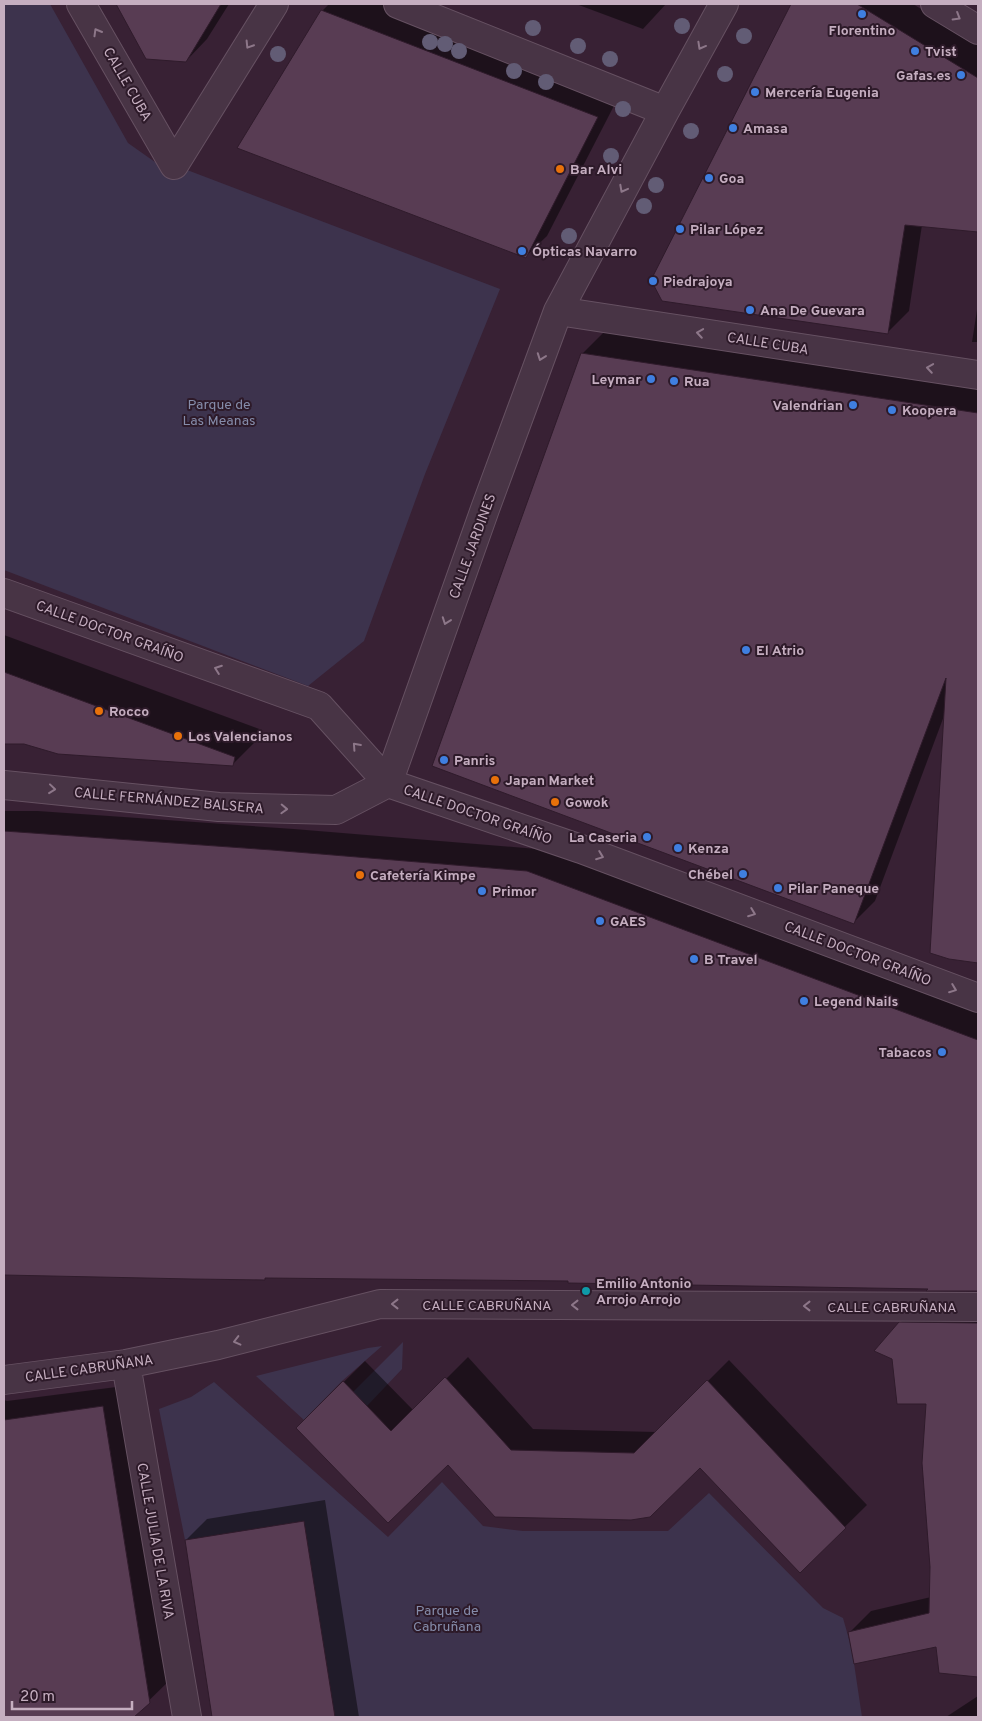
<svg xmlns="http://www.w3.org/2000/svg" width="982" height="1721" font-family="Overpass,sans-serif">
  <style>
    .green { fill: #3d334d }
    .shadow { fill: #0007 }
    .building { fill: #583c53; stroke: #2f1b2b }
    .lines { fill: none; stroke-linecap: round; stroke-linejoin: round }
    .minor-casing { stroke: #665162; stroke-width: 30 }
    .minor { stroke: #483445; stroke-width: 28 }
    .tree { fill: #625c75 }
    .oneway { stroke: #8d7789 }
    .shop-dot { fill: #3f7fe0; stroke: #2d1a29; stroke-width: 2 }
    .food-dot { fill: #e8710a; stroke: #2d1a29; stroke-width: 2 }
    .culture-dot { fill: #0f9aa8; stroke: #2d1a29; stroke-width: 2 }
    .labels { text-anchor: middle; stroke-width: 4; stroke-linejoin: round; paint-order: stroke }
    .poi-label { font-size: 14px; font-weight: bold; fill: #c5aec0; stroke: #2d1a29; text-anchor: start }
    .street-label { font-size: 14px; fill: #c5aec0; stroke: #2d1a29 }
    .park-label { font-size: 14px; fill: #858caa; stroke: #2d1a29 }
  </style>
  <rect width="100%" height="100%" fill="#382134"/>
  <path class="green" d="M4,4h46l78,139 34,24 12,-2 326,124 -75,185 -61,167 -56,45 -304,-116z
    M403,1342l-1,27 -35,37 -14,-14z
    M382,1346l-40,35 -38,39 -48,-44 112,-28z
    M214,1382l174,155 54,-55 41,44 40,5h145l41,-38 114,115 20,10 9,32 10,67h-527l-31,-196 -119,19 -26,-131 32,-12z"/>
  <path class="shadow" d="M117,4h112l-22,35 -21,22 -39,-3z
    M329,4h53l237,92 -72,140 -22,21 -286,-110 83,-136z
    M576,4h90l-23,25z
    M793,4h120l65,40v187l-56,-6 -13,86 -22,22 -235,-53z
    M978,303v39h-6z
    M604,332l374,57v573l-29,-4 -5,-242 -69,185 -22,22 -271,-569z
    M4,635l258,95 -2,7 -27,27 -209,-21h-20z
    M4,811h34l256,18 255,21 429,161v279l-408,-10 -303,-4 -3,2 -260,-5z
    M922,1301l56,1v374l-38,-4 -3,-27 -87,-13 21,-21 60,-14 -3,-194 -28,-80z
    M468,1357l65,72 124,3 72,-72 138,145 -67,66 -100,-104 -252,-4 -151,-35 68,-67 49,50z
    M124,1386l46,294 -38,37h-128v-317l3,1z
    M325,1500l34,217h-145l-28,-177 21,-21z
    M978,1696v21h-32z"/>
  <path class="building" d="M116,4h105l-35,58 -40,-3z
    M791,4h66l121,74v154l-73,-7 -17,109 -226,-33 -11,-21z
    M321,10l277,107 -72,141 -289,-110z
    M581,353l397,60v550l-29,-4 -19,-6 16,-275 -92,246 -422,-158z
    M4,672l231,85 -2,9 -175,-12 -34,-10h-20z
    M4,831l268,19 255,21 451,169v251h-52l2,-2 -360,-6v-2l-303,-3v2l-73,-1 -188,-4z
    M899,1322l79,1v354l-39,-4 -3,-26 -82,17 -6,-32 81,-19 1,-46 -8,-104 4,-59h-29l-5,-45 -18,-8z
    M445,1377l66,73 123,3 73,-73 139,148 -46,45 -100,-105 -50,49 -19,3 -136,-3 -47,-52 -60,58 -92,-95 47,-47 48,50z
    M103,1406l47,297 -16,14h-130v-297z
    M304,1521l31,196h-123l-27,-177z"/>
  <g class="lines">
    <g class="minor-casing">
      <path id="minor" d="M81,4l93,161 100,-161
        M398,4l267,107
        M935,4l43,26
        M558,311l420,64
        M4,593l315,113 69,77 193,66 397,149
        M388,783l97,-274 73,-198 107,-200 59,-107
        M4,785l215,22 117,3 52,-27
        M126,1364l61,353
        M4,1380l122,-16 92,-19 162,-41 598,3"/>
    </g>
    <use href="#minor" class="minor"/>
  </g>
  <g class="tree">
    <circle cx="682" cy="26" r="8"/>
    <circle cx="533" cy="28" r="8"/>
    <circle cx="744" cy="36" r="8"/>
    <circle cx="430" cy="42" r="8"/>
    <circle cx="445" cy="44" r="8"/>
    <circle cx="578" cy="46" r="8"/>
    <circle cx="459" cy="51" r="8"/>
    <circle cx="278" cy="54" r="8"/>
    <circle cx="610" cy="59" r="8"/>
    <circle cx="514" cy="71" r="8"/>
    <circle cx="725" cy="74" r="8"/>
    <circle cx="546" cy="82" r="8"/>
    <circle cx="623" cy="109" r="8"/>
    <circle cx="691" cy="131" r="8"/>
    <circle cx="611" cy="156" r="8"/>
    <circle cx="656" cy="185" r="8"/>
    <circle cx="644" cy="206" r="8"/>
    <circle cx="569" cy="236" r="8"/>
  </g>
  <defs><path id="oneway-chevron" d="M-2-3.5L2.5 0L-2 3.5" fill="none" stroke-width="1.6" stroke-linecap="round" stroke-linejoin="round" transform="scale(1.25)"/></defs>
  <g class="oneway">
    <use href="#oneway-chevron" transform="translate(957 17) rotate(31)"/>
    <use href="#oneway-chevron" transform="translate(97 32) rotate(-120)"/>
    <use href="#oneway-chevron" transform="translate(249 45) rotate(122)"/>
    <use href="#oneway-chevron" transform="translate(701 46) rotate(119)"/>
    <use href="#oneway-chevron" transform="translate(623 189) rotate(118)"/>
    <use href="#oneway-chevron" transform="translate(700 333) rotate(-171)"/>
    <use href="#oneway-chevron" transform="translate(541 357) rotate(110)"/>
    <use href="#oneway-chevron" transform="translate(930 368) rotate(-171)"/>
    <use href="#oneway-chevron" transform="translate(446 621) rotate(110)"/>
    <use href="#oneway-chevron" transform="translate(218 669) rotate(-160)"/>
    <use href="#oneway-chevron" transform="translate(356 746) rotate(-132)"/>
    <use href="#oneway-chevron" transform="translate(52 789) rotate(6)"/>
    <use href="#oneway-chevron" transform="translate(284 809) rotate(2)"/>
    <use href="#oneway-chevron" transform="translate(600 856) rotate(21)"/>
    <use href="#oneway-chevron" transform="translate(752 913) rotate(21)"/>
    <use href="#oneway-chevron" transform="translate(953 989) rotate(21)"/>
    <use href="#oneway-chevron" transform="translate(395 1304) rotate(-180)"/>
    <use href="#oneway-chevron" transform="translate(575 1305) rotate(-180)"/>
    <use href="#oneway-chevron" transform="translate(807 1306) rotate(-180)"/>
    <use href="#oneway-chevron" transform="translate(237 1341) rotate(166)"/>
  </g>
  <g class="shop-dot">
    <circle cx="862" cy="14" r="5"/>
    <circle cx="915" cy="51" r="5"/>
    <circle cx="961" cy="75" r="5"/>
    <circle cx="755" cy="92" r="5"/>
    <circle cx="733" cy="128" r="5"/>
    <circle cx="709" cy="178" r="5"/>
    <circle cx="680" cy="229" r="5"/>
    <circle cx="522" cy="251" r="5"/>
    <circle cx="653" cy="281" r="5"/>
    <circle cx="750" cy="310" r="5"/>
    <circle cx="651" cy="379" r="5"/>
    <circle cx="674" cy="381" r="5"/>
    <circle cx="853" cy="405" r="5"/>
    <circle cx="892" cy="410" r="5"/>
    <circle cx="746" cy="650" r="5"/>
    <circle cx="444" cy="760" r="5"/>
    <circle cx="647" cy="837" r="5"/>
    <circle cx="678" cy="848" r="5"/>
    <circle cx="743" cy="874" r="5"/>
    <circle cx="778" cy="888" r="5"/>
    <circle cx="482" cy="891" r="5"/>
    <circle cx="600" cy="921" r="5"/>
    <circle cx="694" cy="959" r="5"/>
    <circle cx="804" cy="1001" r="5"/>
    <circle cx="942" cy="1052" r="5"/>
  </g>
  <g class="food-dot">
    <circle cx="560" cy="169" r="5"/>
    <circle cx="99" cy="711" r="5"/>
    <circle cx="178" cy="736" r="5"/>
    <circle cx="495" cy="780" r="5"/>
    <circle cx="555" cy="802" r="5"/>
    <circle cx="360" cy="875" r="5"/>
  </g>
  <circle class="culture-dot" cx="586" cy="1291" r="5"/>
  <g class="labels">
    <g class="poi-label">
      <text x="862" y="35" text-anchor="middle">Florentino</text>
      <text x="925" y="56">Tvist</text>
      <text x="951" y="80" text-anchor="end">Gafas.es</text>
      <text x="765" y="97">Mercería Eugenia</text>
      <text x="743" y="133">Amasa</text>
      <text x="570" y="174">Bar Alvi</text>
      <text x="719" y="183">Goa</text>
      <text x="690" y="234">Pilar López</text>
      <text x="532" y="256">Ópticas Navarro</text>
      <text x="663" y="286">Piedrajoya</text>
      <text x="760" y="315">Ana De Guevara</text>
      <text x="641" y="384" text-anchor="end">Leymar</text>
      <text x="684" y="386">Rua</text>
      <text x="843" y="410" text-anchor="end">Valendrian</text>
      <text x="902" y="415">Koopera</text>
      <text x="756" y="655">El Atrio</text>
      <text x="109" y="716">Rocco</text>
      <text x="188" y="741">Los Valencianos</text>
      <text x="454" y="765">Panris</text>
      <text x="505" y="785">Japan Market</text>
      <text x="565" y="807">Gowok</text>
      <text x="637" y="842" text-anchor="end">La Caseria</text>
      <text x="688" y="853">Kenza</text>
      <text x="733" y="879" text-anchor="end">Chébel</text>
      <text x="370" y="880">Cafetería Kimpe</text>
      <text x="788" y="893">Pilar Paneque</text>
      <text x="492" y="896">Primor</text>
      <text x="610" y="926">GAES</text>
      <text x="704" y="964">B Travel</text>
      <text x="814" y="1006">Legend Nails</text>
      <text x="932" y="1057" text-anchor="end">Tabacos</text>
      <text x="596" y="1288">Emilio Antonio<tspan x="596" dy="16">Arrojo Arrojo</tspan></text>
    </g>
    <g class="street-label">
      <text transform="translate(128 84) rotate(60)" y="5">CALLE CUBA</text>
      <text transform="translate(768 343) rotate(9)" y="5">CALLE CUBA</text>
      <text transform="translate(472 546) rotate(-70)" y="5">CALLE JARDINES</text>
      <text transform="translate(110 631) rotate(20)" y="5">CALLE DOCTOR GRAÍÑO</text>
      <text transform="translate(169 800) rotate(5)" y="5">CALLE FERNÁNDEZ BALSERA</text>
      <text transform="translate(478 814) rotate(19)" y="5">CALLE DOCTOR GRAÍÑO</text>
      <text transform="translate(858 953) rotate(21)" y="5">CALLE DOCTOR GRAÍÑO</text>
      <text x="487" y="1310">CALLE CABRUÑANA</text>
      <text x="892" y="1312">CALLE CABRUÑANA</text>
      <text transform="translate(89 1368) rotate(-8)" y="5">CALLE CABRUÑANA</text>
      <text transform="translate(156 1541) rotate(80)" y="5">CALLE JULIA DE LA RIVA</text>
    </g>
    <g class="park-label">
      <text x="219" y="409">Parque de<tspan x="219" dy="16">Las Meanas</tspan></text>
      <text x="447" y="1615">Parque de<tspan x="447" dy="16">Cabruñana</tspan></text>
    </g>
  </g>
  <rect width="982" height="1721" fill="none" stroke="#c5aec0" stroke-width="10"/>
  <path d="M12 1701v8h120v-8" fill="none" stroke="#c5aec0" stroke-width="2.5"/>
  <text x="20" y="1701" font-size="15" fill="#c5aec0" stroke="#2d1a29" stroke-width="4" paint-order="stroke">20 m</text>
</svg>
